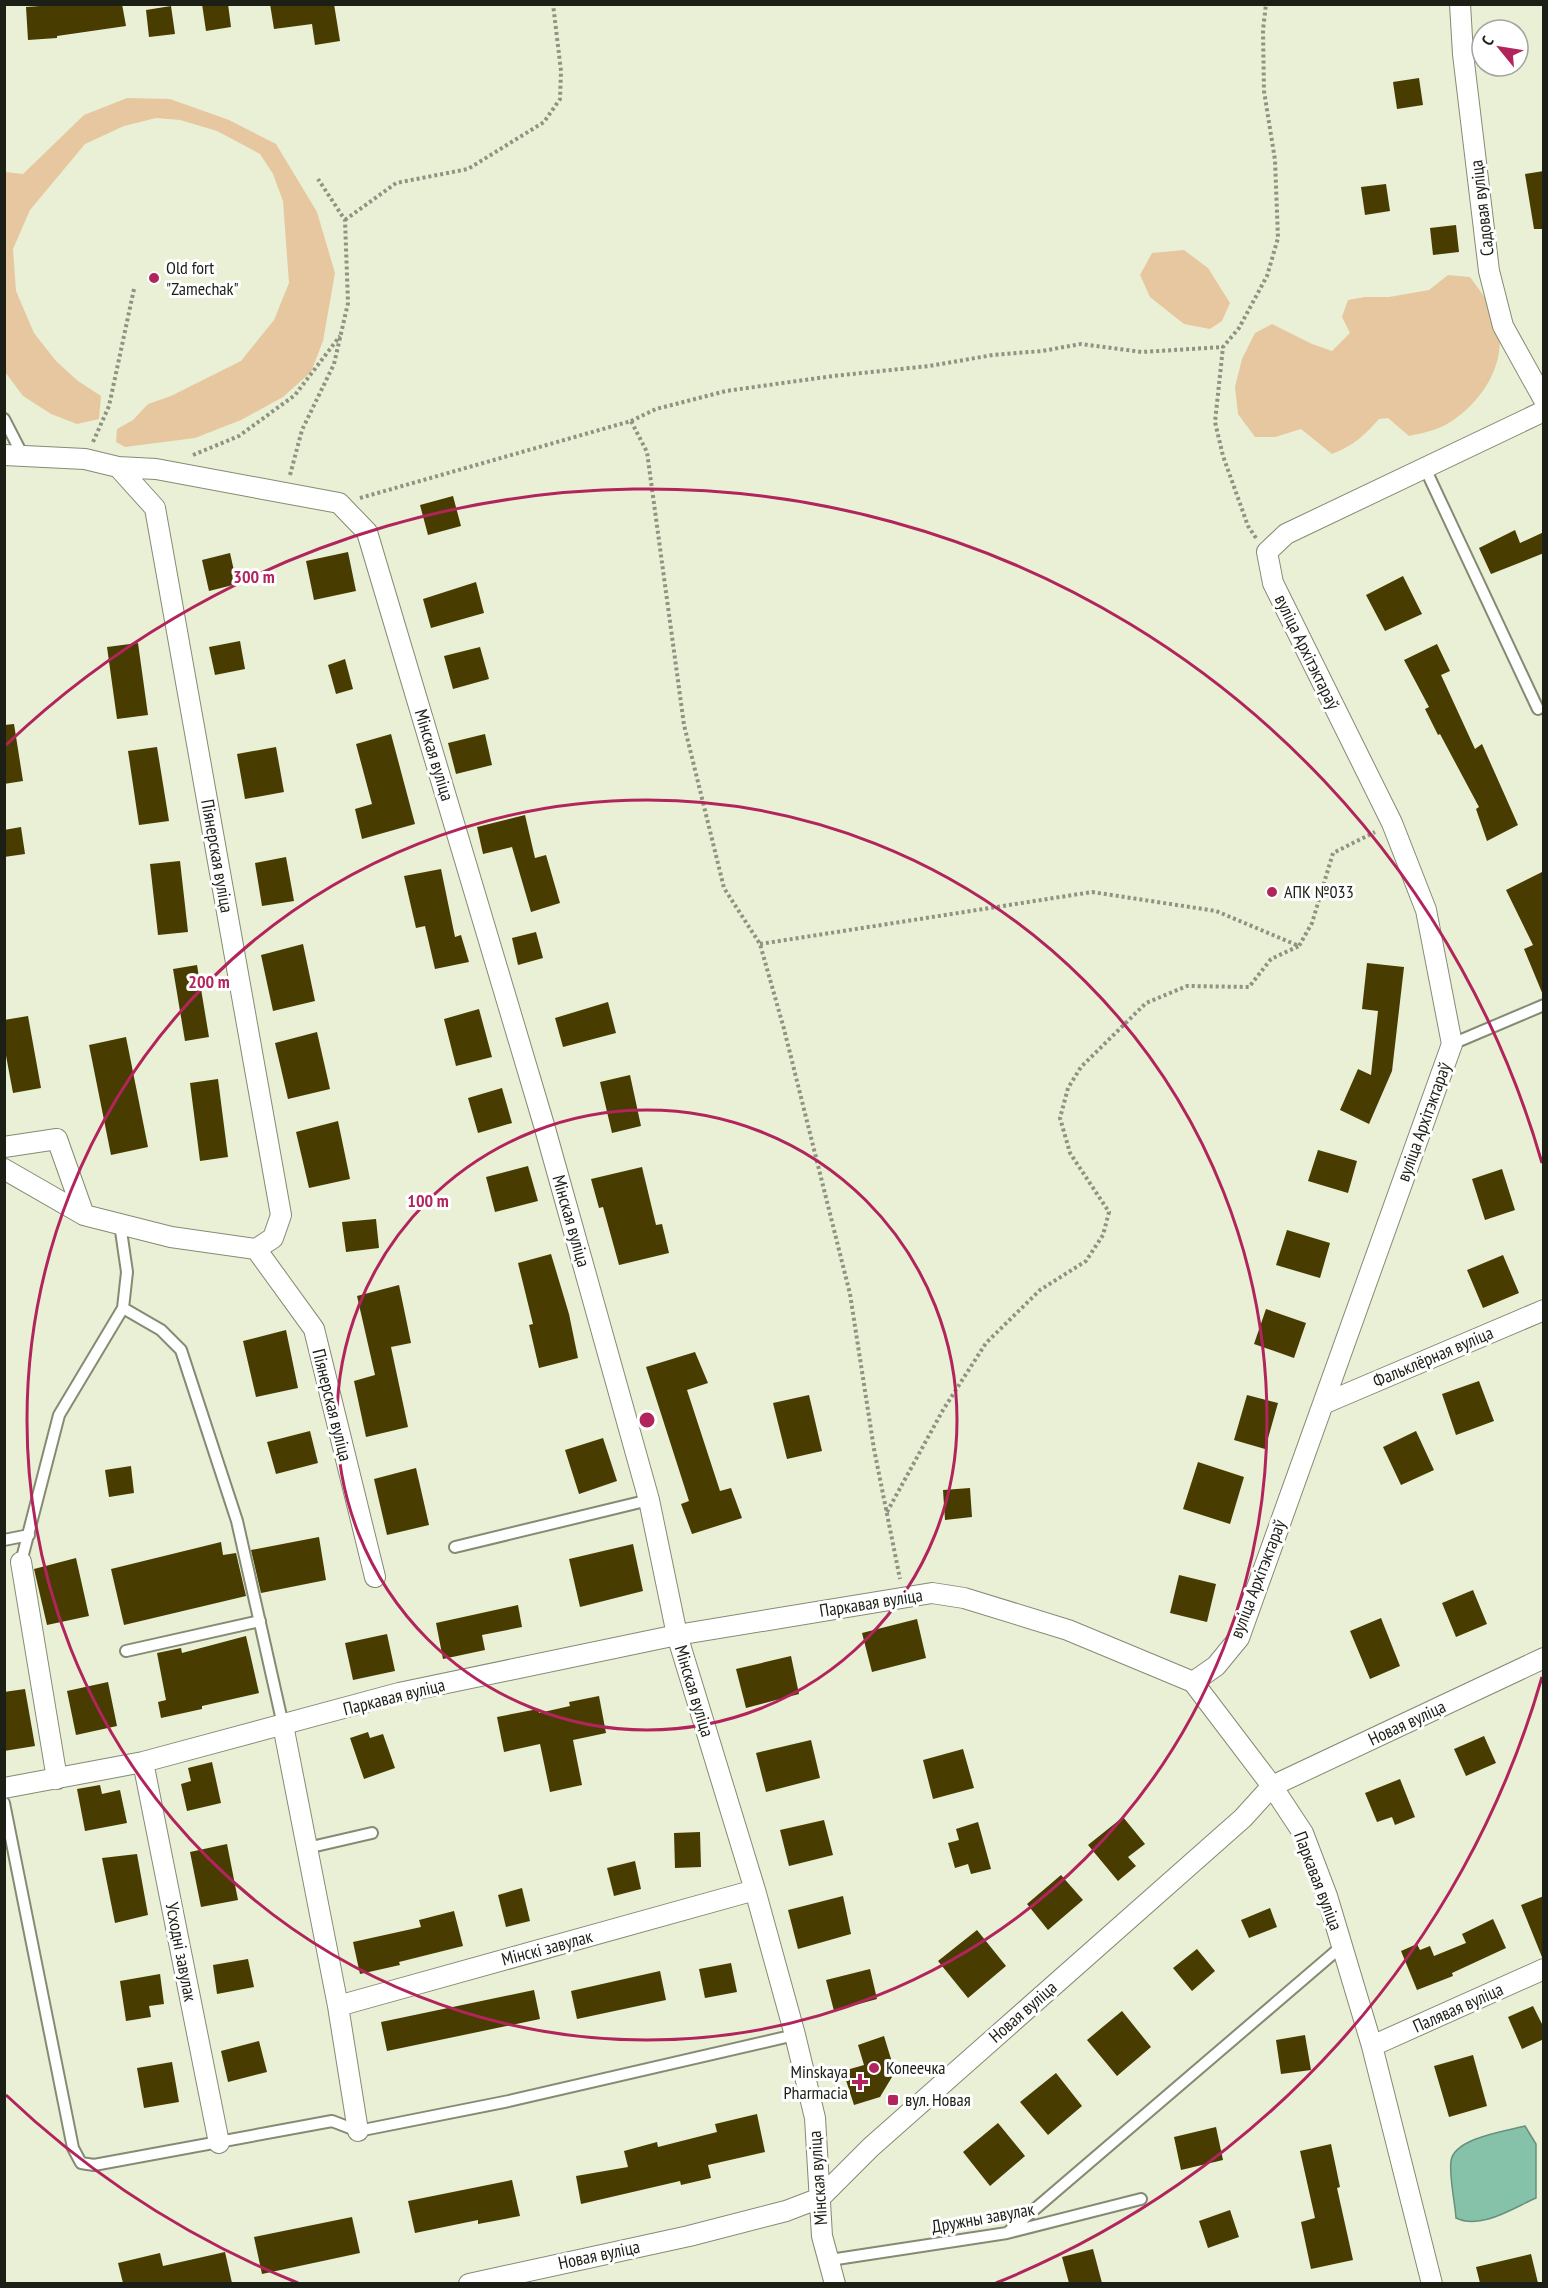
<svg xmlns="http://www.w3.org/2000/svg" width="1548" height="2288" font-family="'PT Sans Narrow',sans-serif">
  <style>
    .green { fill: #e7c79f }
    .water { fill: #85c2a9; stroke: #66917d; stroke-width: 1.5 }
    .building { fill: #483c00 }
    .lines { fill: none; stroke-linecap: round; stroke-linejoin: round }
    .lane-casing { stroke: #848b73; stroke-width: 14 }
    .street-casing { stroke: #848b73; stroke-width: 22 }
    .path { stroke: #8f9482; stroke-width: 4; stroke-dasharray: 3 3; stroke-linecap: butt }
    .lane { stroke: #fff; stroke-width: 10 }
    .street { stroke: #fff; stroke-width: 20 }
    .ring { fill: none; stroke: #b2245c; stroke-width: 3 }
    .poi-dot { fill: #b2245c; stroke: #fff; stroke-width: 2 }
    .labels { text-anchor: middle; stroke-width: 6; stroke-linejoin: round; paint-order: stroke }
    .street-label { font-size: 18px; fill: #1c1f16; stroke: #fff }
    .poi-label { font-size: 18px; fill: #1c1f16; stroke: #fff; text-anchor: start }
    .centre { fill: #b2245c; stroke: #fff; stroke-width: 3 }
    .ring-label { font-size: 18px; text-anchor: middle; font-weight: bold; fill: #b2245c; stroke: #fff; stroke-width: 6; stroke-linejoin: round; paint-order: stroke }
  </style>
  <rect width="100%" height="100%" fill="#e9f0d6"/>
  <path class="green" d="M127,98l43,1 59,21 47,24 41,68 18,61 -12,68 -12,31 -28,25 -42,23 -46,18 -70,9 -9,-5 1,-13 16,-9 15,-16 23,-8 70,-35 33,-41 15,-37 -6,-82 -10,-27 -13,-20 -43,-23 -37,-11 -24,-2 -32,8 -39,18 -55,66 -17,39 3,42 18,42 22,28 22,20 23,15 -2,23 -22,5 -26,-10 -28,-18 -18,-24v-200l18,2 61,-59z
    M1184,250l24,18 22,35 -8,18 -12,8 -26,-5 -34,-27 -10,-22 12,-22z
    M1448,275l22,2c10,14 23,30 28,47 9,39 -15,76 -46,97 -13,9 -29,12 -43,15l-21,-18 -9,1c-16,18 -25,26 -47,35l-31,-25 -26,8h-20l-17,-23 -3,-27 7,-28 13,-26 17,-9 40,20 20,7 18,-18 -8,-16 6,-17 17,-3h24l40,-7z"/>
  <path class="water" d="M1525,2126l11,18v54c-23,10 -55,32 -80,20 -1,-16 -7,-41 -5,-57 3,-23 55,-30 74,-35z"/>
  <path class="building" d="M67,4h55l4,22 -69,10v2l-29,2 -2,-33z
    M202,4h26l3,23 -25,4z
    M270,4h64l6,37 -25,4 -3,-21 -38,5z
    M171,6l4,28 -26,3 -3,-27z
    M1419,78l4,27 -26,4 -4,-27z
    M1544,171v58h-10l-9,-55z
    M1386,184l4,27 -25,4 -4,-28z
    M1456,225l3,27 -26,3 -3,-27z
    M453,496l8,30 -33,9 -8,-30z
    M1515,530l5,13 24,-11v21l-53,21 -12,-26z
    M348,552l8,39 -42,9 -8,-39z
    M230,553l7,31 -28,7 -7,-31z
    M1403,576l19,38 -37,17 -19,-36z
    M476,582l8,31 -53,15 -8,-29z
    M240,641l5,28 -30,6 -6,-28z
    M138,643l10,72 -31,4 -10,-72z
    M1437,644l13,27 -9,4 34,74 7,-5 36,81 -31,16 -11,-32 3,-2 -39,-73 -2,1 -13,-26 4,-2 -25,-47z
    M480,647l9,32 -36,10 -9,-33z
    M345,659l8,30 -17,5 -8,-29z
    M14,724l9,57 -19,3v-59z
    M391,734l24,90 -53,15 -7,-30 17,-5 -16,-60z
    M485,734l7,31 -36,9 -8,-31z
    M157,747l12,74 -30,4 -11,-74z
    M276,747l8,45 -39,7 -8,-45z
    M525,815l10,43 11,-3 14,48 -29,9 -19,-65 -29,7 -6,-27z
    M21,827l4,27 -21,3v-27z
    M286,857l8,44 -32,5 -7,-43z
    M180,861l8,71 -30,3 -8,-71z
    M441,869l14,68 6,-2 8,27 -34,7 -10,-43 -9,2 -12,-52z
    M1544,871v124h-1l-19,-46 9,-4 -27,-55z
    M536,932l7,26 -25,7 -6,-27z
    M303,944l12,57 -42,10 -12,-56z
    M1367,963l37,4 -12,104 -23,53 -29,-14 18,-41 13,6 7,-64 -16,-2z
    M197,965l12,72 -24,4 -12,-72z
    M608,1002l8,31 -53,14 -8,-29z
    M479,1009l13,48 -36,9 -12,-47z
    M28,1016l13,72 -28,5 -9,-48v-25z
    M317,1032l13,57 -42,10 -13,-56z
    M126,1037l22,110 -37,8 -22,-110z
    M630,1075l11,51 -29,7 -12,-51z
    M218,1079l10,78 -28,4 -10,-78z
    M502,1088l10,35 -34,10 -10,-35z
    M338,1121l12,58 -41,9 -13,-56z
    M1318,1150l39,11 -9,32 -40,-12z
    M528,1166l10,35 -43,11 -9,-35z
    M642,1167l14,58 6,-1 7,29 -50,12 -16,-58 -4,1 -8,-29z
    M1502,1169l13,41 -30,10 -13,-41z
    M376,1219l3,29 -33,4 -4,-30z
    M1287,1230l43,13 -10,35 -44,-13z
    M551,1254l18,60 9,44 -39,10 -10,-43 4,-1 -15,-61z
    M1503,1255l16,38 -36,15 -16,-38z
    M399,1285l12,58 -20,4 17,80 -42,10 -12,-56 21,-6 -18,-79z
    M1266,1309l40,14 -12,35 -40,-14z
    M286,1330l12,58 -42,9 -13,-56z
    M695,1352l13,31 -21,7 33,101 11,-3 11,30 -50,16 -11,-30 8,-3 -43,-134z
    M1479,1381l15,40 -38,14 -14,-41z
    M809,1395l13,56 -35,8 -14,-56z
    M1247,1395l31,8 -13,46 -31,-9z
    M310,1431l8,32 -42,11 -9,-32z
    M1416,1431l18,39 -33,15 -18,-38z
    M603,1438l14,43 -38,13 -14,-44z
    M1198,1462l46,15 -14,47 -47,-15z
    M131,1466l3,27 -25,4 -4,-27z
    M416,1468l13,57 -42,10 -13,-56z
    M970,1488l2,29 -27,3 -2,-30z
    M319,1537l7,43 -65,13 -10,-43z
    M221,1542l2,13 13,-2 10,43 -122,29 -13,-56z
    M633,1544l10,47 -63,16 -11,-48z
    M76,1558l13,58 -42,9 -13,-56z
    M1179,1575l37,9 -9,38 -37,-9z
    M1473,1590l14,34 -31,13 -14,-34z
    M518,1605l4,22 -40,8 3,15 -42,9 -7,-36z
    M1381,1618l19,48 -30,13 -20,-48z
    M917,1619l9,39 -54,14 -10,-39z
    M387,1634l8,37 -42,9 -8,-37z
    M246,1636l13,57 -57,13v3l-41,9 -3,-16 8,-2 -9,-47 24,-5 1,5z
    M791,1656l8,38 -53,14 -10,-39z
    M108,1682l9,44 -41,9 -9,-44z
    M25,1689l10,57 -31,5v-59z
    M599,1696l7,37 -33,7 9,45 -32,7 -10,-48 -36,8 -7,-35 41,-8 1,4 31,-7 -1,-4z
    M368,1732l2,6 13,-4 12,34 -31,11 -14,-41z
    M1484,1736l12,27 -30,13 -12,-27z
    M811,1740l9,38 -54,14 -10,-39z
    M963,1749l11,39 -41,11 -10,-39z
    M212,1762l9,41 -34,8 -6,-27 10,-3 -3,-13z
    M1400,1779l15,38 -20,8 -3,-8 -15,5 -12,-29z
    M100,1785l2,9 18,-4 7,33 -42,8 -8,-42z
    M1123,1817l22,27 -17,13 8,9 -18,15 -30,-36z
    M824,1820l9,35 -44,11 -9,-36z
    M978,1822l13,47 -20,5 -3,-10 -13,4 -7,-25 11,-3 -3,-11z
    M700,1832l1,35 -26,1 -1,-35z
    M227,1844l11,56 -37,7 -11,-55z
    M137,1854l11,61 -33,8 -13,-65z
    M635,1861l6,28 -27,7 -7,-28z
    M1061,1875l22,25 -35,30 -21,-26z
    M522,1888l8,33 -24,6 -8,-32z
    M843,1896l8,38 -53,15 -10,-39z
    M1544,1896v61h-2l-21,-52z
    M1270,1908l7,19 -28,11 -8,-18z
    M454,1911l9,35 -64,16 1,3 -40,9 -7,-32 68,-15 -2,-7z
    M1493,1919l13,29 -54,25 1,3 -36,14 -16,-39 16,-7 3,6 10,-4 4,10 32,-13 -4,-9z
    M977,1930l29,36 -38,32 -30,-37z
    M1197,1949l18,22 -23,20 -19,-23z
    M248,1959l6,28 -37,7 -4,-29z
    M731,1963l6,29 -32,6 -6,-29z
    M870,1969l7,30 -43,12 -8,-31z
    M660,1971l6,29 -89,19 -6,-28z
    M160,1974l4,30 -15,2 2,11 -25,4 -6,-40z
    M534,1990l6,29 -153,32 -6,-29z
    M1533,2006l11,22v11l-22,10 -14,-32z
    M1122,2011l29,36 -34,29 -30,-36z
    M1305,2035l6,35 -30,4 -5,-34z
    M884,2036l11,36 -15,25 -26,8 -11,-34 21,-6 -6,-20z
    M259,2041l8,31 -39,10 -7,-31z
    M1473,2055l14,51 -38,11 -15,-51z
    M172,2062l7,40 -35,6 -7,-40z
    M1056,2073l26,33 -34,29 -28,-33z
    M757,2114l8,38 -57,13 3,13 -30,7 -1,-4 -99,23 -5,-28 52,-9 -4,-16 33,-9 1,5 59,-15 -2,-8z
    M998,2123l27,33 -35,30 -27,-34z
    M1216,2127l7,33 -42,10 -7,-33z
    M1331,2144l9,43 -3,1 16,72 -42,9 -10,-47 14,-4 -15,-67z
    M512,2180l8,36 -42,8v-4l-63,13 -7,-32z
    M1230,2210l9,27 -31,11 -9,-27z
    M352,2217l8,36 -98,21 -8,-37z
    M1093,2249l9,34h-33l-7,-26z
    M225,2252l7,31h-109l-5,-20 42,-10 3,13z
    M1531,2254l7,29h-58l-4,-16z"/>
  <g class="lines">
    <g class="lane-casing">
      <path id="lane" d="M4,419l19,37
        M1424,466l114,243
        M1452,1044l92,-39
        M120,1224l7,48 -4,36
        M4,1540l25,-5
        M455,1547l194,-47
        M21,1562l38,-147 64,-107 38,22 20,20 56,171 46,204
        M126,1651l134,-30
        M4,1803l69,345 8,15 13,2 238,-44 26,10 151,-30 286,-66
        M307,1848l65,-15
        M1007,2233l335,-287
        M830,2260l177,-27 134,-34"/>
    </g>
    <g class="street-casing">
      <path id="street" d="M1460,4l3,50 26,217 14,55 41,74
        M4,455l81,4 33,8 38,2 183,34 28,29 177,593 105,375 28,135 78,255 40,145 20,83 7,118 13,48
        M118,467l37,41 126,707 -8,23 -17,11 58,80 61,248
        M4,1147l53,-8 27,76 87,22 85,12
        M4,1169l80,46
        M1323,1404l221,-94
        M21,1562l36,217
        M1193,1682l23,-16 23,-28 213,-594 -26,-134 -34,-87 -119,-240 -6,-31 19,-18 258,-123
        M283,1725l55,281 20,125
        M143,1762l76,381
        M4,1788l139,-26 256,-69 278,-58 255,-42 32,5 104,32 125,52 79,104 31,47 24,63 45,150 60,238
        M338,2006l417,-116
        M1372,2046l172,-77
        M469,2284l220,-48 97,-25 34,-13 51,-51 372,-329 29,-32 272,-128"/>
    </g>
    <path class="path" d="M345,220l51,-37 72,-14 76,-47 16,-23 1,-28 -8,-67
      M631,421l25,-12 70,-18 107,-15 96,-10 64,-11 49,-4 39,-7 61,8 81,-5
      M93,442l16,-36 25,-117
      M193,455l46,-19 56,-41 45,-59
      M290,475l12,-45 32,-66 14,-61 -3,-83 -27,-41
      M360,498l271,-77 16,31 37,273 40,163 36,56 24,85 66,265 24,155 26,130
      M1256,538l-8,-12 -25,-70 -8,-34 8,-75 16,-19 28,-52 11,-38 -3,-78 -11,-69 -1,-61 3,-26
      M760,944l332,-52 124,19 83,35 13,-23 21,-70 42,-21
      M887,1512l56,-102 43,-67 54,-53 46,-29 17,-26 6,-23 -39,-59 -10,-35 8,-30 13,-21 65,-64 41,-17 62,1 22,-28 28,-13"/>
    <use href="#lane" class="lane"/>
    <use href="#street" class="street"/>
  </g>
  <g class="ring">
    <circle cx="647" cy="1420" r="310"/>
    <circle cx="647" cy="1420" r="620"/>
    <path d="M1542 1677A931 931 0 0 1 996 2283M298 2283A931 931 0 0 1 6 2095M6 745A931 931 0 0 1 1542 1163"/>
  </g>
  <g class="poi-dot">
    <circle cx="154" cy="278" r="6"/>
    <circle cx="1272" cy="892" r="6"/>
    <circle cx="874" cy="2068" r="6"/>
    <path d="M857 2073h6v6h6v6h-6v6h-6v-6h-6v-6h6z"/>
    <rect x="887" y="2094" width="12" height="12" rx="3"/>
  </g>
  <g class="labels">
    <g class="street-label">
      <text transform="translate(1482 208) rotate(-97)" y="6">Садовая вуліца</text>
      <text transform="translate(1307 652) rotate(64)" y="6">вуліца Архітэктараў</text>
      <text transform="translate(434 755) rotate(73)" y="6">Мінская вуліца</text>
      <text transform="translate(217 856) rotate(80)" y="6">Піянерская вуліца</text>
      <text transform="translate(1424 1122) rotate(-70)" y="6">вуліца Архітэктараў</text>
      <text transform="translate(571 1221) rotate(74)" y="6">Мінская вуліца</text>
      <text transform="translate(1433 1357) rotate(-23)" y="6">Фальклёрная вуліца</text>
      <text transform="translate(332 1405) rotate(76)" y="6">Піянерская вуліца</text>
      <text transform="translate(1258 1579) rotate(-69)" y="6">вуліца Архітэктараў</text>
      <text transform="translate(871 1603) rotate(-9)" y="6">Паркавая вуліца</text>
      <text transform="translate(694 1691) rotate(73)" y="6">Мінская вуліца</text>
      <text transform="translate(394 1697) rotate(-14)" y="6">Паркавая вуліца</text>
      <text transform="translate(1407 1723) rotate(-25)" y="6">Новая вуліца</text>
      <text transform="translate(1318 1881) rotate(69)" y="6">Паркавая вуліца</text>
      <text transform="translate(547 1948) rotate(-15)" y="6">Мінскі завулак</text>
      <text transform="translate(181 1952) rotate(79)" y="6">Усходні завулак</text>
      <text transform="translate(1458 2008) rotate(-24)" y="6">Палявая вуліца</text>
      <text transform="translate(1023 2012) rotate(-41)" y="6">Новая вуліца</text>
      <text transform="translate(818 2178) rotate(-94)" y="6">Мінская вуліца</text>
      <text transform="translate(983 2218) rotate(-10)" y="6">Дружны завулак</text>
      <text transform="translate(599 2255) rotate(-12)" y="6">Новая вуліца</text>
    </g>
    <g class="poi-label">
      <text x="166" y="274">Old fort<tspan x="166" dy="21">"Zamechak"</tspan></text>
      <text x="1284" y="898">АПК №033</text>
      <text x="886" y="2074">Копеечка</text>
      <text x="848" y="2078" text-anchor="end">Minskaya<tspan x="848" dy="21">Pharmacia</tspan></text>
      <text x="905" y="2106">вул. Новая</text>
    </g>
  </g>
  <circle cx="647" cy="1420" r="9" class="centre"/>
  <g class="ring-label">
    <text x="254" y="583">300 m</text>
    <text x="209" y="988">200 m</text>
    <text x="428" y="1207">100 m</text>
  </g>
  <rect width="1548" height="2288" fill="none" stroke="#1c1f16" stroke-width="12"/>
  <g transform="translate(1500 48) rotate(300)"><circle r="28" fill="#ffffff" stroke="#a4a5a2" stroke-width="1.5"/>
  <path d="M0-4.5L10 22L0 15L-10 22Z" fill="#b2245c"/>
  <text y="-9" font-size="16" font-weight="bold" text-anchor="middle" fill="#1c1f16">С</text>
  </g>
</svg>
